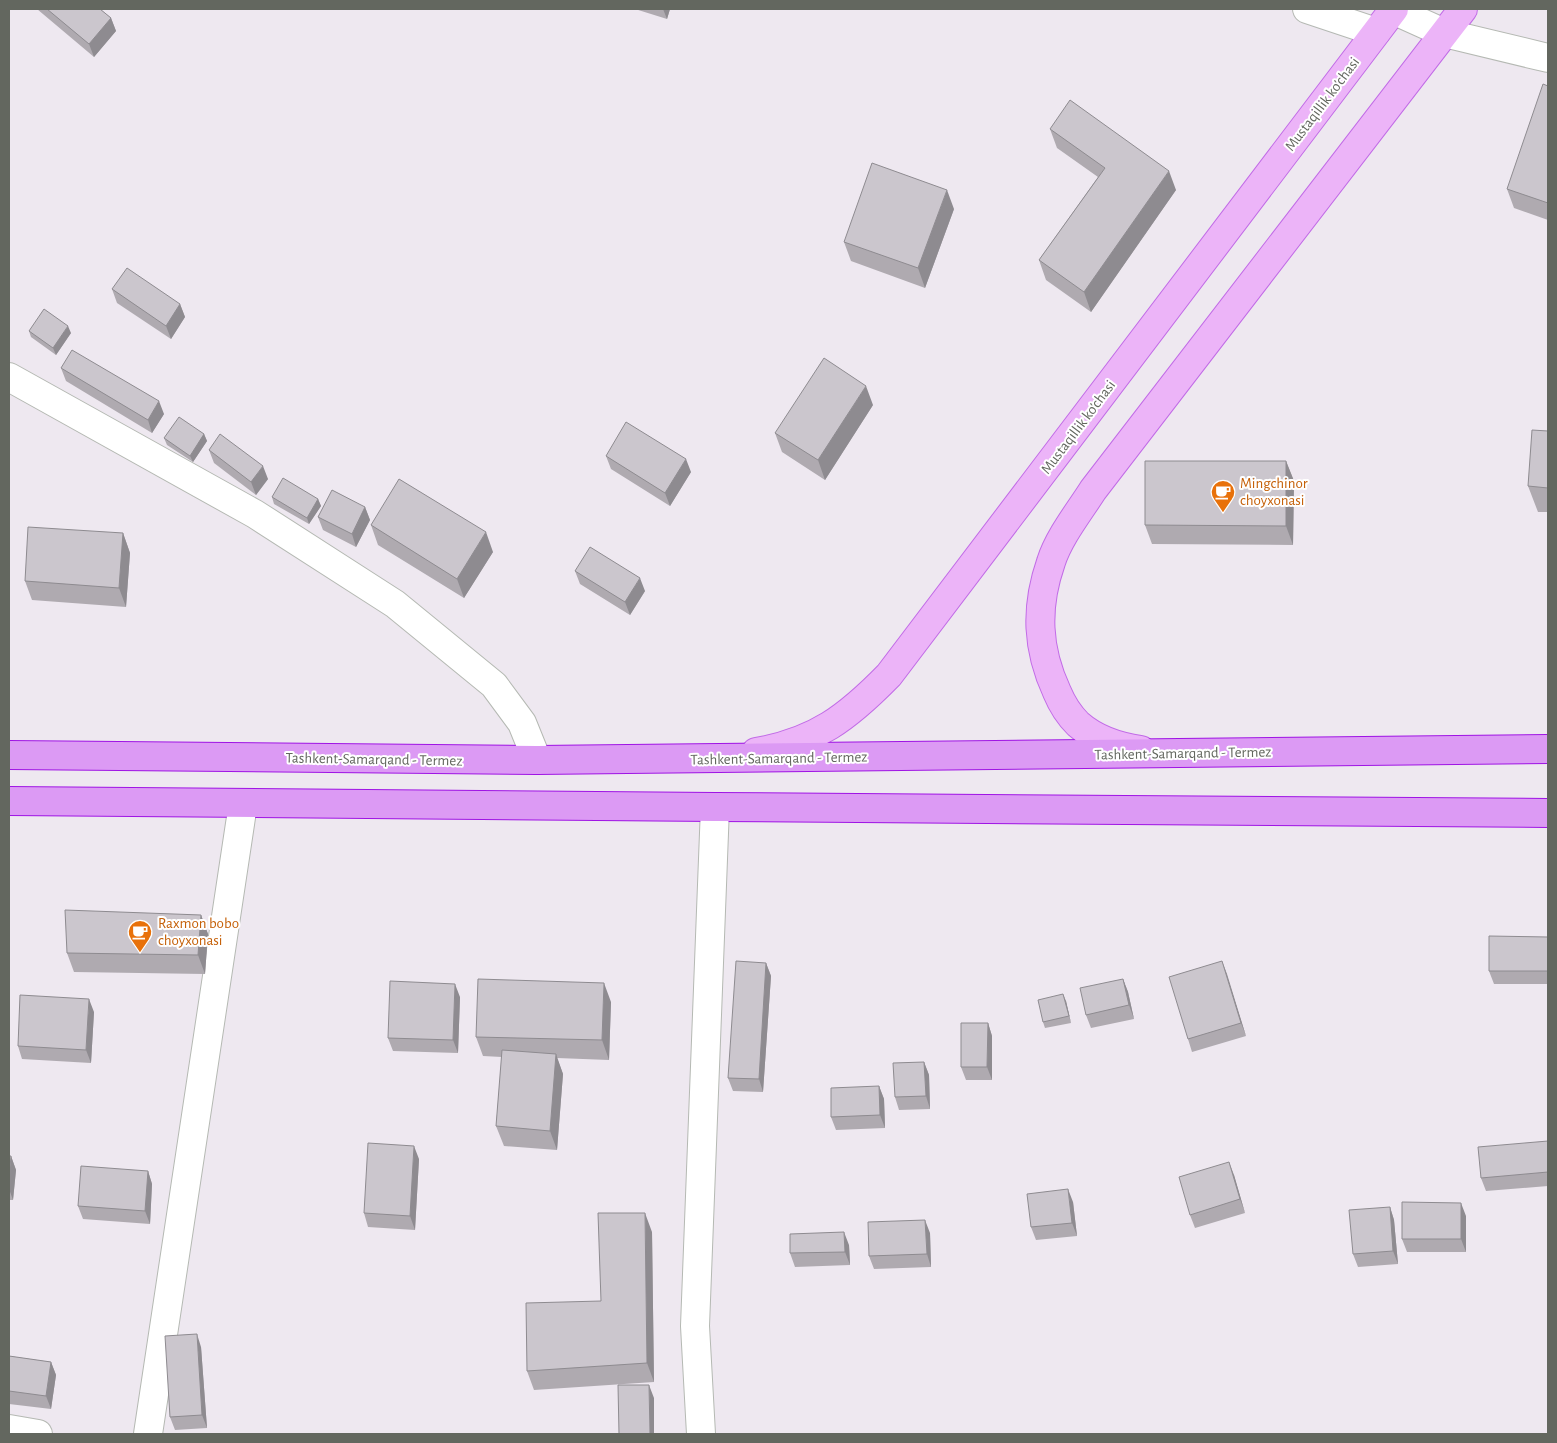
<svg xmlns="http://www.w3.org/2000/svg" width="1557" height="1443" font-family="'Alegreya Sans',sans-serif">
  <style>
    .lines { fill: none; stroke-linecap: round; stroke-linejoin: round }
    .minor-casing { stroke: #b5b9b3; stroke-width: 30 }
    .major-casing { stroke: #c16be6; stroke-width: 30 }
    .highway-casing { stroke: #9f14e4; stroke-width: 30 }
    .minor { stroke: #fff; stroke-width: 28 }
    .major { stroke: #ecb4f8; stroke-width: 28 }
    .highway { stroke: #dc9af4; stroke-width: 28 }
    .wall { fill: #afaab0 }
    .shaded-wall { fill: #8e8b90 }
    .building { fill: #cbc6cd; stroke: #8e8b90 }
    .labels { text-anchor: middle; stroke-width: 4; stroke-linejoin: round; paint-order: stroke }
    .street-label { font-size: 15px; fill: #63675f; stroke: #fff }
    .food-label { font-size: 15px; fill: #c56008; stroke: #fff; text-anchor: start }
  </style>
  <rect width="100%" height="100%" fill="#eee8f0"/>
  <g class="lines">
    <g class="minor-casing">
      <path id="minor" d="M1307,9l69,23
        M1393,10l51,23 104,25
        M9,377l246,137 140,90 99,81 28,38 15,37
        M9,1429l29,5
        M148,1434l95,-630
        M701,1434l-6,-108 20,-519"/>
    </g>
    <g class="major-casing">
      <path id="major" d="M1141,750c-22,-3 -46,-11 -63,-26 -9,-9 -16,-20 -21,-32 -20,-43 -22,-84 -6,-130 8,-25 28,-50 42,-72l370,-481
        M756,752c60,-10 92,-35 133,-77l505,-666"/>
    </g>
    <g class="highway-casing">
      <path id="highway" d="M9,755l528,5 1011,-11
        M9,801l706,6 833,6"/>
    </g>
    <use href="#minor" class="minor"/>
    <use href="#major" class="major"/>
    <use href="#highway" class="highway"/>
  </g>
  <path class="wall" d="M37,9h63l11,9 5,13 -22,26z
    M635,9h35l-3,10z
    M1548,86v134l-34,-12 -7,-19z
    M1050,129l126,61 -85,122 -45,-32 -7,-20 59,-83 -41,-29z
    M954,209l-29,79 -74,-27 -7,-19z
    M112,289l68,15 5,13 -14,22 -54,-36z
    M29,331l42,2 -15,22 -25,-18z
    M61,368l103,46 -12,19 -86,-52z
    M873,405l-48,75 -43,-28 -7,-19z
    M1548,431v81h-10l-10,-26z
    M204,434l3,7 -14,21 -26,-17 -3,-7z
    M209,450l59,29 -12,16 -42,-32z
    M606,456l85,16 -21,34 -59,-37z
    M1286,461l8,20 -1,64 -141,-1 -7,-19z
    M272,497l46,2 3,7 -12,18 -35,-20z
    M365,507l5,13 -14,27 -33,-17 -5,-13z
    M371,525l122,27 -29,46 -86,-53z
    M123,533l7,20 -4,54 -94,-7 -7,-19z
    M575,571l70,20 -15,24 -50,-31z
    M201,915l7,19 -3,40 -131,-2 -7,-19z
    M1548,938v46h-54l-5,-13z
    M1222,961l24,75 -54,16 -4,-13z
    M766,963l5,13 -8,116 -30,-1 -5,-13z
    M1123,979l5,13 6,27 -43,9 -5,-13z
    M460,997l-2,56 -65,-2 -5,-13z
    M1066,1001l5,22 -26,5 -2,-6z
    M611,1002l-2,58 -52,-2 6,16 -6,76 -53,-4 -8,-20 6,-69 -19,-1 -7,-19z
    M94,1012l-3,51 -69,-4 -4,-13z
    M988,1023l4,13v44h-26l-5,-13z
    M924,1062l5,13 1,34 -31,1 -4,-13z
    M879,1086l5,13 1,29 -49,2 -5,-13z
    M1548,1141v45l-62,5 -5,-13z
    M9,1156h2l5,14 -3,30h-4z
    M419,1159l-4,71 -47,-3 -4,-14z
    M148,1171l4,13 -2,40 -67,-5 -5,-13z
    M1234,1175l11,38 -50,15 -5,-13z
    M1073,1202l4,34 -41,4 -5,-13z
    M1390,1207l4,13 4,44 -40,3 -5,-13z
    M1466,1216v36h-59l-5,-13z
    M652,1232l2,150 -120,8 -7,-19 74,-70z
    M930,1233l1,34 -57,2 -5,-13z
    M849,1245l1,20 -55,2 -5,-14z
    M201,1347l6,81 -32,2 -5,-13z
    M9,1356l42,6 5,13 -5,34 -42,-5z"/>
  <path class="shaded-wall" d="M663,9h7l-3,10z
    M111,18l5,13 -22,26 -5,-13z
    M1169,171l7,19 -85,122 -7,-20z
    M947,190l7,19 -29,79 -7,-20z
    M180,304l5,13 -14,22 -5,-13z
    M68,326l3,7 -15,22 -3,-7z
    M866,386l7,19 -48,75 -7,-20z
    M159,401l5,13 -12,19 -4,-13z
    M204,434l3,7 -14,21 -3,-6z
    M686,459l5,13 -21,34 -5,-13z
    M1286,461l8,20 -1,64 -7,-19z
    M263,466l5,13 -12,16 -5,-13z
    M318,499l3,7 -12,18 -2,-6z
    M365,507l5,13 -14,27 -4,-13z
    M486,532l7,20 -29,46 -7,-19z
    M123,533l7,20 -4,54 -7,-19z
    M640,578l5,13 -15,24 -5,-13z
    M201,915l7,19 -3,40 -7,-19z
    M1222,961l5,13 19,62 -5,-13z
    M766,963l5,13 -8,116 -4,-13z
    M1123,979l5,13 6,27 -5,-14z
    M604,983l7,19 -2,58 -7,-20z
    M455,984l5,13 -2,56 -5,-13z
    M1063,994l3,7 5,22 -2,-7z
    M89,999l5,13 -3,51 -5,-13z
    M988,1023l4,13v44l-5,-13z
    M556,1054l7,20 -6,76 -7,-19z
    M924,1062l5,13 1,34 -4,-13z
    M879,1086l5,13 1,29 -5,-13z
    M414,1146l5,13 -4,71 -5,-14z
    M11,1156l5,14 -3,30 -4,-11v-10z
    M1229,1162l5,13 11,38 -5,-14z
    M148,1171l4,13 -2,40 -5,-13z
    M1068,1189l5,13 4,34 -5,-13z
    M1461,1203l5,13v36l-5,-13z
    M1390,1207l4,13 4,44 -5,-13z
    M645,1213l7,19 2,150 -7,-19z
    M925,1220l5,13 1,34 -4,-13z
    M844,1232l5,13 1,20 -5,-13z
    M197,1334l4,13 6,81 -5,-13z
    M51,1362l5,13 -5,34 -5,-13z
    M649,1385l5,13v36h-4z"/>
  <path class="building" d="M47,9h53l11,9 -22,26z
    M1543,84l5,2v117l-41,-14z
    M1070,100l99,71 -85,121 -45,-32 66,-92 -55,-39z
    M872,163l75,27 -29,78 -74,-26z
    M127,268l53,36 -14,22 -54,-37z
    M44,309l24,17 -15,22 -24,-17z
    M72,350l87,51 -11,19 -87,-52z
    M824,358l42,28 -48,74 -43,-27z
    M179,417l25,17 -14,22 -26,-18z
    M626,422l60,37 -21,34 -59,-37z
    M1532,430l16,1v57l-20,-2z
    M220,434l43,32 -12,16 -42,-32z
    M1145,461h141v65l-141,-1z
    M283,478l35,21 -11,19 -35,-21z
    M399,479l87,53 -29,47 -86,-54z
    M332,490l33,17 -13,27 -34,-17z
    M28,527l95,6 -4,55 -94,-7z
    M590,547l50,31 -15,24 -50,-31z
    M65,910l136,5 -3,40 -131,-2z
    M1489,936l59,1v34h-59z
    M736,961l30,2 -7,116 -31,-1z
    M1222,961l19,62 -53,16 -19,-62z
    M478,979l126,4 -2,57 -126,-3z
    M1123,979l6,26 -43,10 -6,-27z
    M390,981l65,3 -2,56 -65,-2z
    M1063,994l6,22 -26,6 -5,-22z
    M20,995l69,4 -3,51 -68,-4z
    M961,1023h27l-1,44h-26z
    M502,1050l54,4 -6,77 -54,-5z
    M924,1062l2,34 -31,1 -2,-34z
    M879,1086l1,29 -49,2v-29z
    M1548,1141v31l-67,6 -3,-31z
    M368,1143l46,3 -4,70 -46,-3z
    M9,1156h2l-2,23z
    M1229,1162l11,37 -50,16 -11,-38z
    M81,1166l67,5 -3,40 -67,-5z
    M1068,1189l4,34 -41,4 -4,-33z
    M1402,1202l59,1v36h-59z
    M1390,1207l3,44 -40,3 -4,-44z
    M598,1213h47l2,150 -120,8 -1,-68 75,-2z
    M925,1220l2,34 -58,2 -1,-34z
    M844,1232l1,20 -55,1v-19z
    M197,1334l5,81 -32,2 -5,-81z
    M9,1356l42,6 -5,34 -37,-5z
    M618,1385h31l1,49h-31z"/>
  <defs>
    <g id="cafe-pin" transform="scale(1.25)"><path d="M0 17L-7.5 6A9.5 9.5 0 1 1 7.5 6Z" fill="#e8710a" stroke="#fff"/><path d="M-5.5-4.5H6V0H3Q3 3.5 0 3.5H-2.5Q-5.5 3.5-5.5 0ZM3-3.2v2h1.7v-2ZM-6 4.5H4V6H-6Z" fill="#fff"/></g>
  </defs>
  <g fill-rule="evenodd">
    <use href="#cafe-pin" x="1223" y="492"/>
    <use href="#cafe-pin" x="140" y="932"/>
  </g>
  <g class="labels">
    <g class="street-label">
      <text transform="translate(1322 104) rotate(-53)" y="5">Mustaqillik ko’chasi</text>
      <text transform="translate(1078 427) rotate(-53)" y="5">Mustaqillik ko’chasi</text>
      <text transform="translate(1183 753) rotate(-1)" y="5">Tashkent-Samarqand - Termez</text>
      <text transform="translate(779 758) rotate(-1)" y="5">Tashkent-Samarqand - Termez</text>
      <text transform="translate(374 759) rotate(1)" y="5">Tashkent-Samarqand - Termez</text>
    </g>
    <g class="food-label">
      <text x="1240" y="488">Mingchinor<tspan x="1240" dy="17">choyxonasi</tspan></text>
      <text x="158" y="928">Raxmon bobo<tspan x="158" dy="17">choyxonasi</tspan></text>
    </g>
  </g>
  <rect width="1557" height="1443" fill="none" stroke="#63675f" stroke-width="20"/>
</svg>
